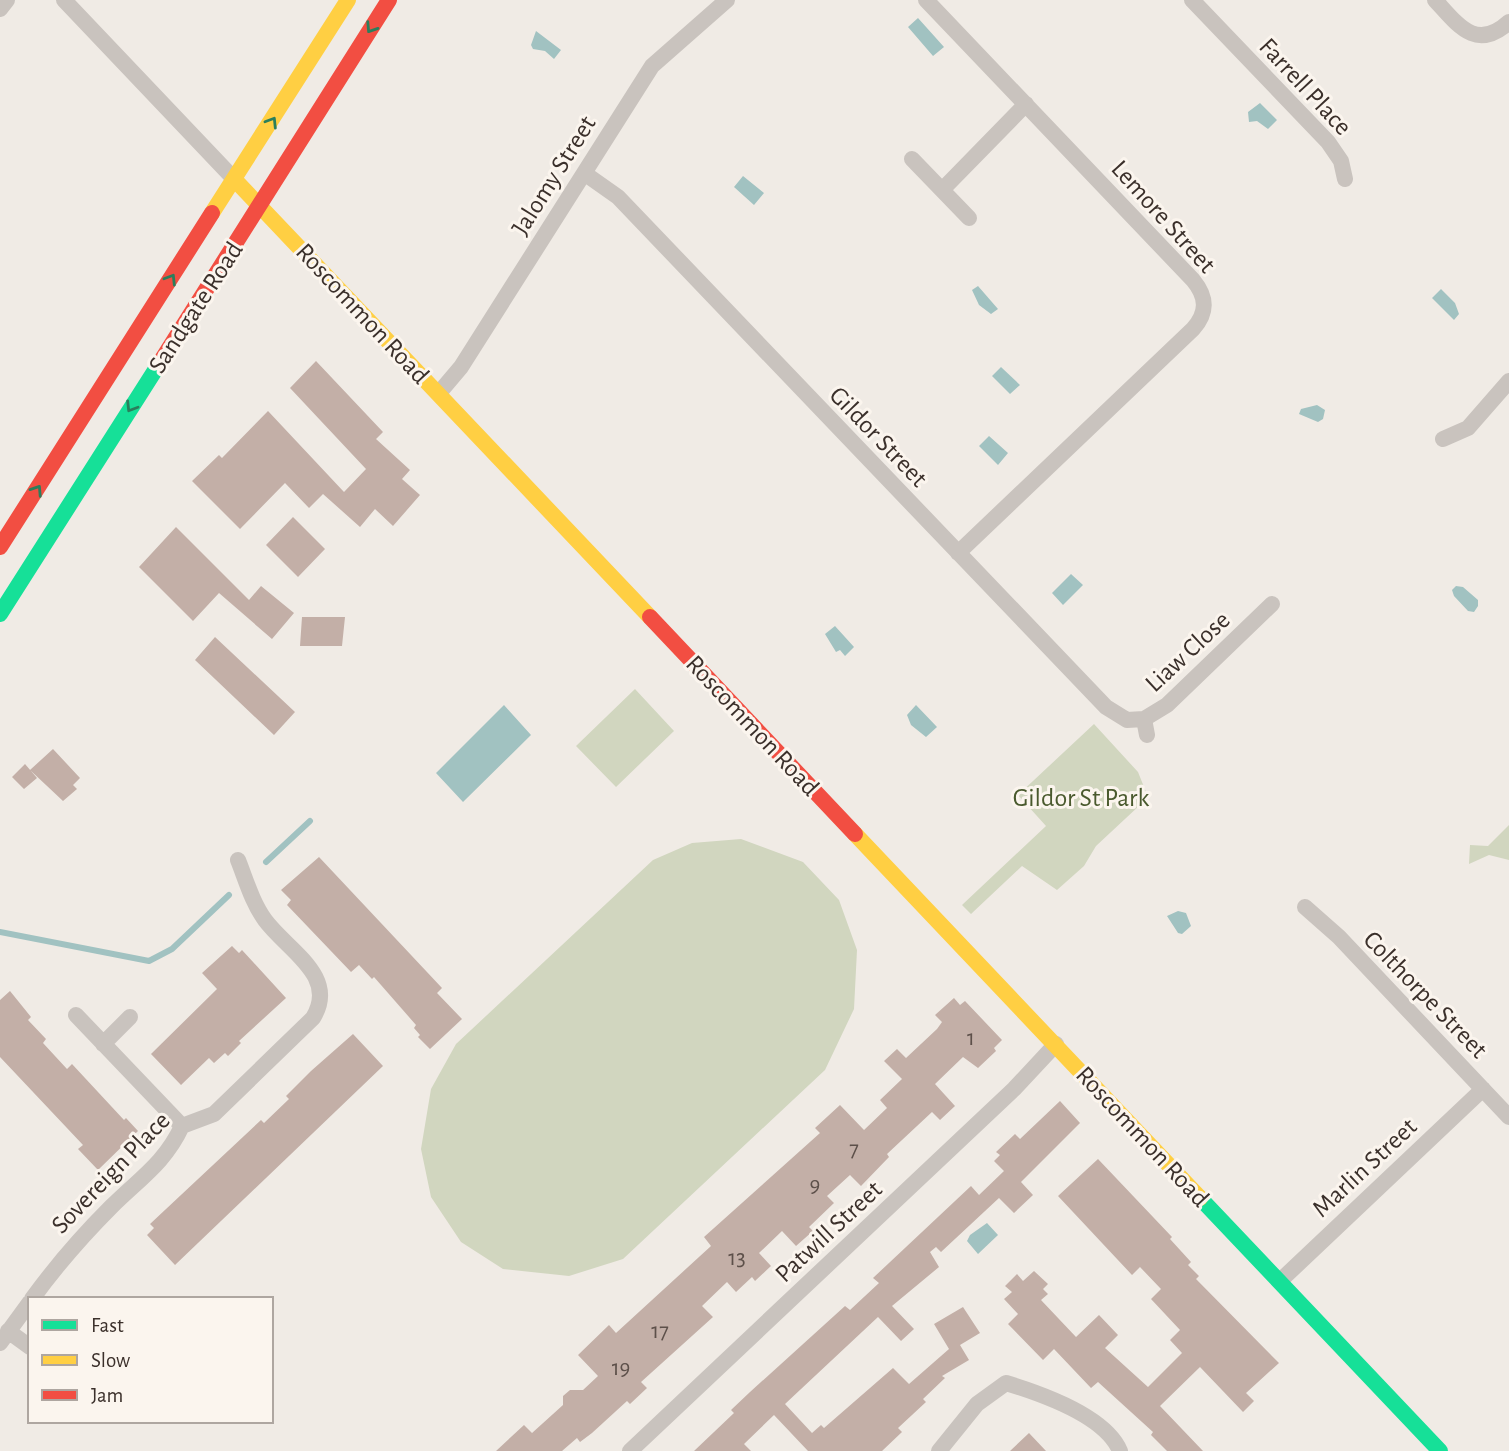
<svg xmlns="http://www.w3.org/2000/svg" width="1509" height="1451" font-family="'Alegreya Sans',sans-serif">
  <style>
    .green { fill: #d1d6bf }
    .water { fill: #a1c2c1 }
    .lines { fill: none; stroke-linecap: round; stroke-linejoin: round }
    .stream { stroke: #a1c2c1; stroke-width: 6 }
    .building { fill: #c3afa7 }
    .street { stroke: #c9c3be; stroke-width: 16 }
    .fast { stroke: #16e098; stroke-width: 16 }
    .slow { stroke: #ffcf43; stroke-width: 16 }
    .jam { stroke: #f24e42; stroke-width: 16 }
    .oneway { stroke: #2a7f5c }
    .labels { text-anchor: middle; stroke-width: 6; stroke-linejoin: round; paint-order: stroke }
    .number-label { font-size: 23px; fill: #5d504a }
    .street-label { font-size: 26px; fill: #3b302b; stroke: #fbf5ee }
    .park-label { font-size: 26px; fill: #4a5a2e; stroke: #fbf5ee }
  </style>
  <rect width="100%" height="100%" fill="#f0ebe5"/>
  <path class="green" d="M635,689l39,42 -58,56 -40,-41z
    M1094,724l44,48 8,20 -6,13 -44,41 -12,20 -27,24 -35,-24 -51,48 -9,-9 84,-79 -28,-31z
    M1509,825v35l-20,-5 -20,9 1,-19 18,1z
    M741,839l62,23 36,38 18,50 -3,59 -29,61 -202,189 -54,17 -66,-7 -42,-27 -30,-45 -10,-48 10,-60 25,-45 197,-184 39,-17z"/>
  <path class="water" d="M918,18l26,29 -11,9 -25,-29z
    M536,31l25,19 -7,9 -9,-8 -12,-2 -2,-4z
    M1260,103l17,17 -9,9 -11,-8 -8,1 -1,-10z
    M743,176l21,17 -10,12 -20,-18z
    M978,286l20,23 -7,5 -12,-9 -7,-15z
    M1441,289l14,14 4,11 -5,6 -22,-22z
    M1001,367l19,18 -10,9 -18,-18z
    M1317,405l8,5 -2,9 -5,3 -19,-8 2,-5z
    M989,436l19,17 -10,12 -19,-19z
    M1071,574l12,11 -20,20 -11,-12z
    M1456,586l7,1 15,13v6l-4,6 -6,-1 -14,-15 -2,-6z
    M835,626l19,21 -9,9 -5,-6 -4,2 -11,-18z
    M504,705l27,30 -68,67 -27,-29z
    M916,705l21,22 -11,10 -15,-12 -4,-10z
    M1178,911l8,2 5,13 -9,8 -4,-1 -11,-17z
    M987,1223l11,12 -20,19 -11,-13 3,-6z"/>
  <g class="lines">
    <path class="stream" d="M266,862l44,-41
      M0,932l149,29 23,-12 57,-54"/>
  </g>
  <path class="building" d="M316,361l67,71 -7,7 34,31 -8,9 18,16 -27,31 -18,-17 -15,18 -37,-33 -14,14 -24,-25 -45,46 -48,-48 27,-26 3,3 46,-47 76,81 22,-23 -76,-81z
    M293,517l32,32 -27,28 -32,-32z
    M176,527l73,73 12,-14 33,27 -22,26 -53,-46 -26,28 -54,-54z
    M302,617h43l-3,29h-42z
    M215,637l80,75 -21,23 -79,-75z
    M53,749l27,29 -7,7 4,4 -14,12 -33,-31z
    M25,764l12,14 -13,11 -12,-12z
    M319,857l123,131 -5,5 25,26 -32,30 -12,-12 2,-2 -6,-7 2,-3 -42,-48 -2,2 -13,-14 -8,7 -64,-67 4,-5 -10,-10z
    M232,946l7,7 3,-3 44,48 -47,43 2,2 -13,13 -3,-3 -11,10 -5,-5 -28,27 -30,-31 66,-65 -15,-16z
    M10,991l21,26 -3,3 18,19 -3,4 24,26 5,-5 52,56 2,-2 12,13 -40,39 -20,-21 5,-4 -83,-88v-57z
    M954,998l6,7 5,-4 37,39 -8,8 2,3 -18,17 -15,-11 -28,27 20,22 -15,14 -8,-8 -45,42 2,3 -28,29 -11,-11 -23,21 7,7 -25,24 4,4 -17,15 -14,-15 -23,22 12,13 -16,15 -3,-4 -16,15 -9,-10 -25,24 11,11 -72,65 6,6 -17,16 -3,-3 -35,32 -12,9 -3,-4 -15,13h-66l28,-26 8,8 31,-28v-9l7,-6h13l15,-14 -20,-21 31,-30 7,8 95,-87 -7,-9 116,-104 -5,-5 25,-23 24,25 23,-22 -7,-8 22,-21 -18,-18 13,-12 9,9 31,-29 5,-7 -7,-7z
    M353,1034l30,32 -208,199 -28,-30 7,-7 -4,-4 111,-104 3,3 25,-24 -3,-3 25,-25z
    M1060,1101l20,22 -59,59 12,13 -19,18 -15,-15 -58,54 -5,-5 -6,5 9,15 -47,39 22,23 -13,12 -23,-24 -93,87 27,29 9,-8 3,3 69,-60 16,16 40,-35 -15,-25 29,-17 17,26 -20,12 9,15 -27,16 3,2 -22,21 3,3 -28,26 4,4 -20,19h-74l-34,-36 -30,29 7,7h-57l40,-38 -3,-3 19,-18 95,-86 5,4 29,-27 -6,-5 98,-92 8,9 25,-24 -10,-10 6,-6 -4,-3 19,-18 5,5z
    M1098,1159l74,78 -2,2 21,23 -3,3 11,11 -3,3 83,84 -33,30 8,8 -11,11 -43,-45 -40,39 43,45h-36l-16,-16 2,-3 -55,-50 -7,6 -37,-39 -11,11 -35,-36 10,-10 -14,-15 8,-7 -7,-6 12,-12 6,7 11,-10 14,13 -5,5 5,5 -7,6 35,37 23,-22 19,20 -13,13 43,39 34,-34 -12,-13 10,-10 -29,-31 10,-10 -21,-22 -8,8 -74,-79z
    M1029,1433l17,18h-36z"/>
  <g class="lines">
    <path class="street" d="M64,0l171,180
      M926,0l267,280c14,17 15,32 0,49l-235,224
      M1192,0l136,142 13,19 4,18
      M1435,0c23,25 41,52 74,22
      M0,9l7,-9
      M912,159l57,59
      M584,173l34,24 488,510 21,13 17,-1
      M942,190l84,-86
      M439,393l22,-26 191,-301 75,-66
      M1443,439l25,-11 41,-47
      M1147,735l-3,-16 23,-14 105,-101
      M1305,907l34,30 170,180
      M76,1015l106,111
      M103,1044l27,-27
      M1280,1281l203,-192
      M32,1299c24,-33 50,-63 79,-92 28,-28 54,-44 71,-81l32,-12 99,-96c26,-42 -26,-68 -48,-98 -13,-18 -19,-40 -27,-60
      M8,1331l22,16
      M0,1343l30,-41
      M630,1451l384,-362 42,-45
      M939,1451l38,-47 29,-21c33,10 99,32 114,68"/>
    <path class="fast" d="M0,614l161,-253
      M1200,1198l240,253"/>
    <path class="slow" d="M235,180l415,437
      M212,213l136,-213
      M855,834l345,364"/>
    <path class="jam" d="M161,361l228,-361
      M0,547l212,-334
      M650,617l205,217"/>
  </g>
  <defs><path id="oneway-chevron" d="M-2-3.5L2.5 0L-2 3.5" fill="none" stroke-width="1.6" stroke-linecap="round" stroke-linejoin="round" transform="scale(1.75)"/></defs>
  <g class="oneway">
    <use href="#oneway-chevron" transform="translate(371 28) rotate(123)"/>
    <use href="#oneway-chevron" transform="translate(272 122) rotate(-58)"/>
    <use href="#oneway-chevron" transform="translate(171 279) rotate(-58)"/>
    <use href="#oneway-chevron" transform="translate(131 407) rotate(122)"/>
    <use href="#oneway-chevron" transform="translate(37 490) rotate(-57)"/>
  </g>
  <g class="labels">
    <g class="number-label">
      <text x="971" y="1045">1</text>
      <text x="854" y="1156">7</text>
      <text x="815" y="1192">9</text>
      <text x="737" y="1265">13</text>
      <text x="660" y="1338">17</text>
      <text x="621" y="1375">19</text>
    </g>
    <g class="street-label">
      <text transform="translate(1306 86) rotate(47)" y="9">Farrell Place</text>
      <text transform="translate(553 175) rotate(-58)" y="9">Jalomy Street</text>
      <text transform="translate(1164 216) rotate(48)" y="9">Lemore Street</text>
      <text transform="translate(195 307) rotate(-57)" y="9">Sandgate Road</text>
      <text transform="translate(363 313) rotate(47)" y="9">Roscommon Road</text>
      <text transform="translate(879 436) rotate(46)" y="9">Gildor Street</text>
      <text transform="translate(1187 651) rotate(-43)" y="9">Liaw Close</text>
      <text transform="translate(753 725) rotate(47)" y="9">Roscommon Road</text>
      <text transform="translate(1426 994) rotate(46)" y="9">Colthorpe Street</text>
      <text transform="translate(1143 1136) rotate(47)" y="9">Roscommon Road</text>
      <text transform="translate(1364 1167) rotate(-43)" y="9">Marlin Street</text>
      <text transform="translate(110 1172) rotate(-46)" y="9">Sovereign Place</text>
      <text transform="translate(828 1231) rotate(-43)" y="9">Patwill Street</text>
    </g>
    <g class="park-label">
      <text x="1081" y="806">Gildor St Park</text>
    </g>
  </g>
  <rect x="28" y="1297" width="245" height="126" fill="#fbf5ee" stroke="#aea6a0" stroke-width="2"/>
  <rect x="42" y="1320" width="35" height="10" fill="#16e098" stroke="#aea6a0" stroke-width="2"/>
  <text x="91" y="1332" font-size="21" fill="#3b302b">Fast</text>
  <rect x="42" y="1355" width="35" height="10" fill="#ffcf43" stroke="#aea6a0" stroke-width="2"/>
  <text x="91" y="1367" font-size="21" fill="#3b302b">Slow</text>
  <rect x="42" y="1390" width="35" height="10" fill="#f24e42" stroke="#aea6a0" stroke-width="2"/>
  <text x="91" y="1402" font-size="21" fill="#3b302b">Jam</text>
</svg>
